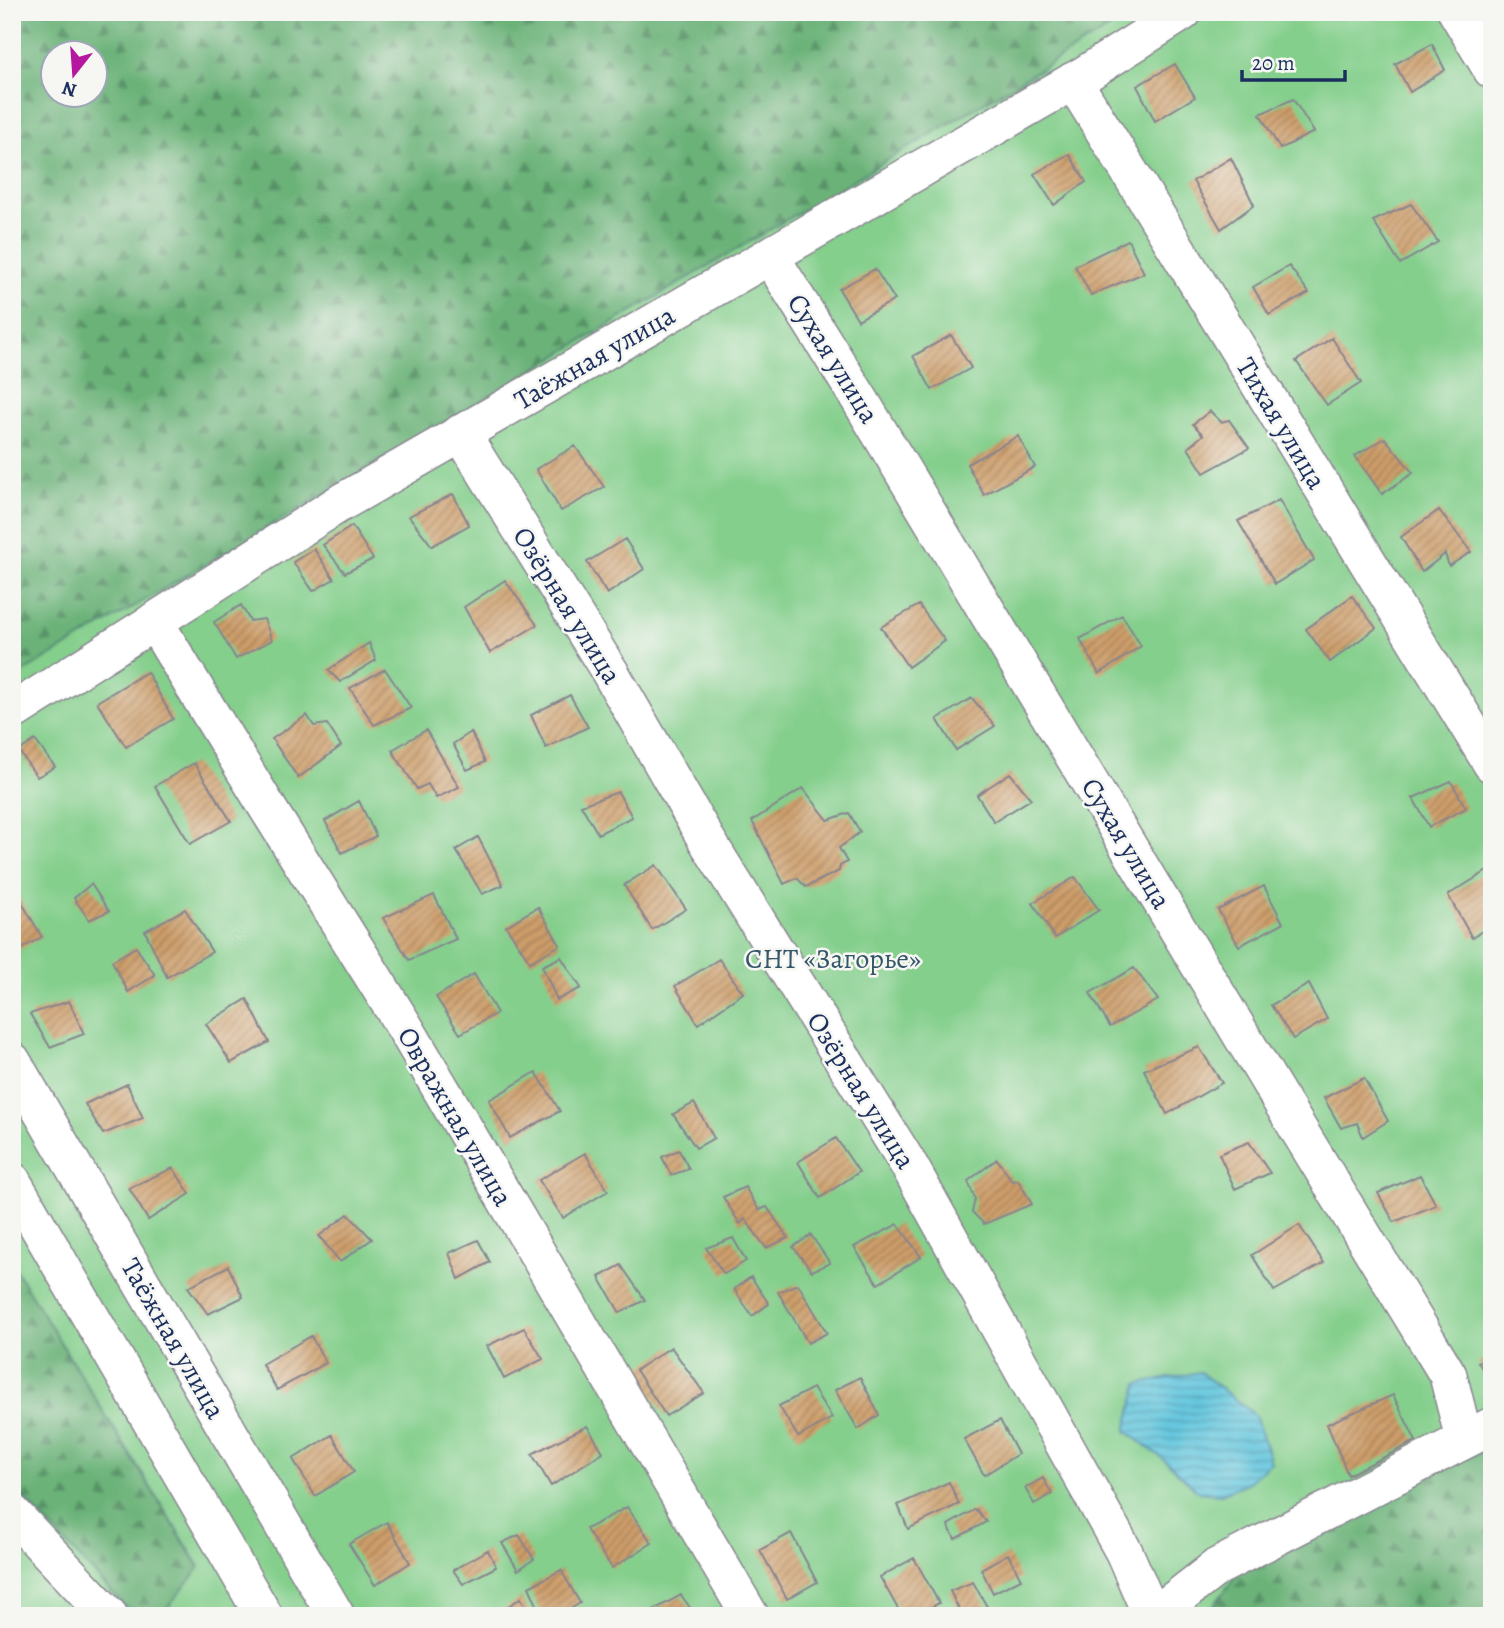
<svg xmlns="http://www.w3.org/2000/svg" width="1504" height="1628" font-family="Alegreya,serif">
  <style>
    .forest { fill: url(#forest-firs); stroke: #43706b; stroke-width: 2; fill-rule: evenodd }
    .garden { fill: #84cf8c; stroke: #507f75; stroke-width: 2 }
    .water { fill: url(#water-rules); stroke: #3d7a9e; stroke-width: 2 }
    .building { fill: url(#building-hatch) }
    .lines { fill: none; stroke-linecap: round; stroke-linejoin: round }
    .minor-casing { stroke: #88858e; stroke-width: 40 }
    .minor { stroke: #fff; stroke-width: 37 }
    .labels { text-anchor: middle; stroke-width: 5; stroke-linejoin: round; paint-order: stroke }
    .street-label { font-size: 28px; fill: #1b2f5e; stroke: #f6f6f2 }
    .park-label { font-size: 28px; fill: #35576a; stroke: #f6f6f2 }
  </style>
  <defs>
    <pattern id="forest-firs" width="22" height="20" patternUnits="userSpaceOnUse" patternTransform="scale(1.75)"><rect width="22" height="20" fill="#6bb278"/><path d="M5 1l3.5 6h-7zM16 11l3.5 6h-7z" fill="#579166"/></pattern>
    <pattern id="water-rules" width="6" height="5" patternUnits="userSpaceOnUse" patternTransform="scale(1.75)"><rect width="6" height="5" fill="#5fc5dd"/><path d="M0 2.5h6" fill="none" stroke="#4ea0b6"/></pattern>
    <pattern id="building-hatch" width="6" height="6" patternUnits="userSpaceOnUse" patternTransform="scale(1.75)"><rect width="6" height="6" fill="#cd9d69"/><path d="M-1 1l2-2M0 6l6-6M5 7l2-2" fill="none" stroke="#a6805a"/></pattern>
  </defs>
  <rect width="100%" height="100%" fill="#f6f6f2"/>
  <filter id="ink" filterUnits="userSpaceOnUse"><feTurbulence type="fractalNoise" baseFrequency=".0143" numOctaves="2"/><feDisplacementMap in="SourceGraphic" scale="14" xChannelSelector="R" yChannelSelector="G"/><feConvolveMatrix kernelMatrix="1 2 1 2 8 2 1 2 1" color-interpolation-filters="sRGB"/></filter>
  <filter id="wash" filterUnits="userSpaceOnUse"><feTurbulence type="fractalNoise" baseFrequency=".00686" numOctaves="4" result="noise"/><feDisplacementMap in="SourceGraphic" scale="28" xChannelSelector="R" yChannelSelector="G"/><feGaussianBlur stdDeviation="1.57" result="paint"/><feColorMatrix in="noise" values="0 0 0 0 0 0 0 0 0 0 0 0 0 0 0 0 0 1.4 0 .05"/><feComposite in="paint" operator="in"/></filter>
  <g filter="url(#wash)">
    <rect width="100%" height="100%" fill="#f4dbbe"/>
    <path class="forest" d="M12,12h1125l-1125,667zM52,52h42v42h-42z
      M12,1264l188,304 -39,48h-27l-122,-130z
      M1492,1448v168h-286l64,-87z"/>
    <path class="garden" d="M1137,12h355v1436l-222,81 -64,87h-1045l39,-49 -188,-303v-585z
      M12,1486l122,130h-122z"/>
    <path class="water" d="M1200,1372l55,43 16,47 -22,20 -28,12 -22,-2 -38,-35 -35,-26 12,-47z"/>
    <g id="blocks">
      <path class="building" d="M1432,44l13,26 -35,22 -15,-28z
        M1175,64l20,33 -40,24 -18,-35z
        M1293,99l21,33 -34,17 -20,-35z
        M1069,154l17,28 -32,23 -20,-31z
        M1231,158l23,47 -33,24 -28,-48z
        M1411,204l27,38 -38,22 -27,-43z
        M1128,240l16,33 -53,22 -16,-29z
        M1289,266l20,27 -40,22 -16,-28z
        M875,269l20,31 -37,20 -19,-31z
        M951,335l20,33 -39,22 -19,-34z
        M1332,338l29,45 -34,22 -31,-44z
        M1210,411l11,11 8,-2 20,28 -45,25 -16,-25 15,-13 -10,-11z
        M1018,436l17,31 -51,28 -17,-31z
        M1385,438l28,35 -31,21 -27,-38z
        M575,446l29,41 -43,24 -25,-42z
        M453,494l16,31 -37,21 -23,-30z
        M1279,500l35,60 -39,24 -37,-63z
        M1439,510l32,42 -22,14 -4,-12 -23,18 -21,-35z
        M352,526l21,33 -28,14 -22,-28z
        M625,539l19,30 -37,25 -20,-32z
        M314,549l20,30 -21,12 -20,-29z
        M505,580l32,45 -47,28 -26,-46z
        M1352,596l24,32 -46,34 -24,-33z
        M241,605l9,16 14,-2 8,21 -36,19 -22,-37z
        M919,605l26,36 -37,26 -27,-40z
        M1122,615l19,31 -42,28 -19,-35z
        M369,643l7,17 -36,22 -12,-12z
        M385,669l26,39 -37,17 -24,-37z
        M147,672l26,47 -47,28 -29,-45z
        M570,695l18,32 -42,21 -15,-33z
        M972,698l23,28 -39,24 -19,-31z
        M307,715l7,11 13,-2 14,22 -43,32 -26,-39z
        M426,730l33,57 -23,11 -8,-14 -11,5 -25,-39z
        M471,732l14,30 -18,8 -14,-26z
        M35,740l20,27 -18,10 -18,-26z
        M194,763l37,58 -41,23 -35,-58z
        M1010,773l21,26 -37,23 -17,-27z
        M1451,781l15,27 -37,19 -16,-29z
        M803,788l25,32 21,-7 11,19 -21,16 8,14 -7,4 -1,5 -33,16 -9,-9 -13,6 -32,-63z
        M618,792l14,25 -34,17 -17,-29z
        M359,801l17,35 -34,17 -17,-32z
        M478,837l25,48 -21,9 -26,-44z
        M656,865l30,44 -34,21 -28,-45z
        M1492,868v56l-20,14 -24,-43z
        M1075,877l24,33 -44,28 -22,-35z
        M91,884l18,27 -20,9 -15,-22z
        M1264,886l19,37 -44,23 -21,-36z
        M434,895l22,44 -47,21 -26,-42z
        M18,896l24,41 -21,12 -9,-12v-38z
        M538,907l22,38 -30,17 -24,-36z
        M185,909l27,43 -45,25 -22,-46z
        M136,947l19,28 -27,17 -16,-31z
        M561,957l20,31 -24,12 -15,-34z
        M719,959l24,34 -45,31 -23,-38z
        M1134,968l24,32 -48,27 -20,-34z
        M474,974l23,39 -37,21 -24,-37z
        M1309,984l18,35 -34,20 -22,-34z
        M247,999l22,43 -38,21 -25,-39z
        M69,1001l15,33 -34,13 -20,-33z
        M1199,1047l23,36 -55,31 -23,-44z
        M536,1072l24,39 -50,27 -21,-38z
        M1364,1078l24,43 -25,16 -6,-14 -16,5 -17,-30z
        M127,1084l16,34 -40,16 -18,-30z
        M694,1103l20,35 -18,10 -23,-34z
        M836,1138l23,34 -39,26 -22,-36z
        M1249,1142l21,31 -35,16 -16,-35z
        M679,1150l10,19 -18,6 -9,-18z
        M585,1153l23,38 -45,27 -24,-38z
        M997,1159l15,22 6,-1 14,24 -48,20 -12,-12 3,-13 -7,-18z
        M173,1168l17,26 -42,26 -19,-32z
        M1420,1175l16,30 -42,17 -16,-29z
        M745,1187l14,23 8,-3 21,31 -22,10 -21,-29 -5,5 -17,-27z
        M348,1214l24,25 -32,23 -21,-26z
        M898,1224l23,33 -43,27 -24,-37z
        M1299,1225l25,38 -50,28 -22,-36z
        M811,1235l19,28 -18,8 -19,-24z
        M733,1238l13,23 -22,13 -18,-26z
        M478,1240l12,22 -31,17 -10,-26z
        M621,1265l24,35 -25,13 -21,-36z
        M228,1266l15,31 -35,17 -20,-27z
        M751,1277l18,27 -17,12 -18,-27z
        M798,1284l29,49 -19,10 -30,-51z
        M524,1328l19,31 -39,20 -17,-33z
        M311,1336l15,27 -49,27 -15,-26z
        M671,1347l33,46 -38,23 -30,-46z
        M1492,1355v29l-14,-22z
        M860,1377l19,38 -21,14 -23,-39z
        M813,1388l19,30 -34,19 -19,-31z
        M1393,1395l23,46 -68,34 -21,-51z
        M1000,1420l18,34 -34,21 -20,-36z
        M587,1426l16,26 -52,34 -19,-32z
        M332,1435l22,37 -39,24 -22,-37z
        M1043,1478l9,16 -18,10 -9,-16z
        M949,1482l10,22 -51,25 -10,-24z
        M627,1507l25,36 -40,25 -26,-39z
        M976,1509l10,13 -31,17 -7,-14z
        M387,1522l23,41 -35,22 -26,-41z
        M791,1533l26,49 -30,17 -27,-49z
        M519,1535l15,24 -16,11 -16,-27z
        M488,1550l8,17 -33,17 -10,-14z
        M1008,1554l13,25 -28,14 -12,-24z
        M914,1558l25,45 -24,13h-13l-22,-39z
        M561,1570l19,33 -21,13h-17l-13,-29z
        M973,1582l17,30 -9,4h-19l-12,-25z
        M681,1595l15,21h-52l4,-3z
        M521,1598l11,18h-39z"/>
    </g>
  </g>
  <g filter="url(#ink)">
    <use href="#blocks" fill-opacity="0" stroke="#88858e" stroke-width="2"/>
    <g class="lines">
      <g class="minor-casing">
        <path id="minor" d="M1457,12l35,58
          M1073,81c142,227 278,456 419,683
          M770,256l90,144 412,686 176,289 16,64
          M461,433l149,239 96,167 204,328 214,385 28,64
          M154,621l113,186 137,219 346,590
          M12,712l325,-207 747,-430 99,-63
          M12,1061l324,555
          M12,1181l252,435
          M12,1513l97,103
          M1154,1616l63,-49 275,-141"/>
      </g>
      <use href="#minor" class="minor"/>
    </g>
  </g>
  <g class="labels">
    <g class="street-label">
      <text transform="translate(594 357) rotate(-30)" y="10">Таёжная улица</text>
      <text transform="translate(834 358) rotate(58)" y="10">Сухая улица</text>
      <text transform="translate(1282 423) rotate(59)" y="10">Тихая улица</text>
      <text transform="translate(568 605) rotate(58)" y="10">Озёрная улица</text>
      <text transform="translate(1127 843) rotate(59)" y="10">Сухая улица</text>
      <text transform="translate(862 1090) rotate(58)" y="10">Озёрная улица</text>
      <text transform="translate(456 1116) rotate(60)" y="10">Овражная улица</text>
      <text transform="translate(174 1338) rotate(60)" y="10">Таёжная улица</text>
    </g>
    <g class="park-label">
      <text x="833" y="968">СНТ «Загорье»</text>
    </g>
  </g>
  <rect width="1504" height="1628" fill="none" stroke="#f6f6f2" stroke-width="42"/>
  <g transform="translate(74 74) rotate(197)"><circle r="33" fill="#f6f6f2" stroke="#9ea6b7" stroke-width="2"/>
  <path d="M0-5L12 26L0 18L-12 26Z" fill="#b5179e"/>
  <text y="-10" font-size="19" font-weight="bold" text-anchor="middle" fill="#1b2f5e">N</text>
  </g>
  <path d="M1242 70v10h103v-10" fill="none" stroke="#1b2f5e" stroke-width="3.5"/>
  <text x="1252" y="70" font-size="21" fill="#1b2f5e" stroke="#f6f6f2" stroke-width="5" paint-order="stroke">20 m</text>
</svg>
